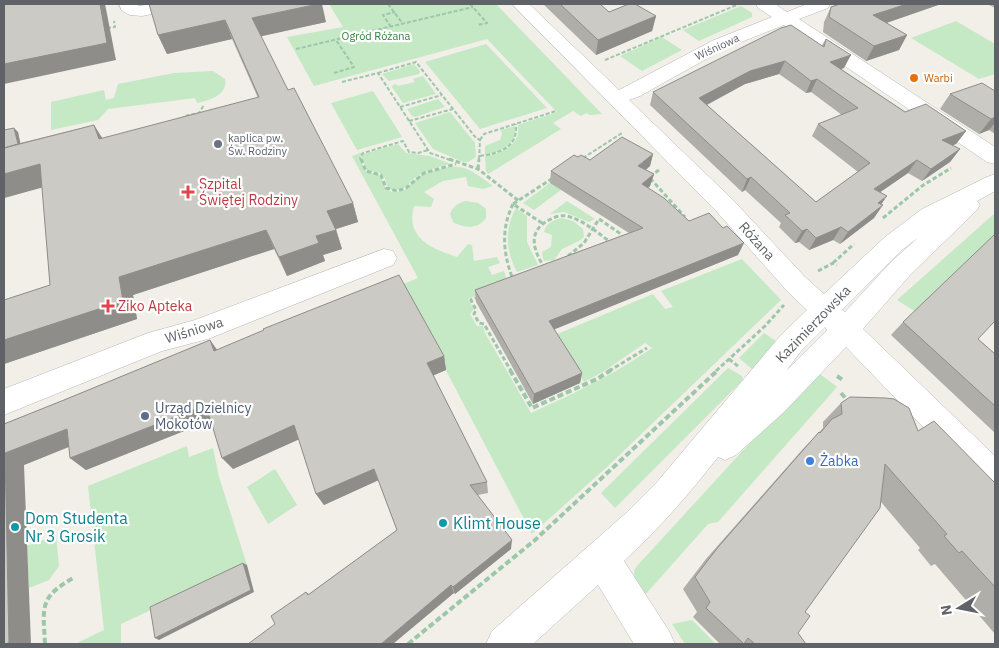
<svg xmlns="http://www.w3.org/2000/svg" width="999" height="648" font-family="'IBM Plex Sans',sans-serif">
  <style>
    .green { fill: #c5e8c5 }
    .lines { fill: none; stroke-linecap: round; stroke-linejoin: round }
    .minor-casing { stroke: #b5b8bc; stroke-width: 1 }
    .path-far2 { stroke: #9cc7a9; stroke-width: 2; stroke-dasharray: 4 2; stroke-linecap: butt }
    .path-far1 { stroke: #9cc7a9; stroke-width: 3; stroke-dasharray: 4.5 2.5; stroke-linecap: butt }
    .path { stroke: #9cc7a9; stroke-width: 4; stroke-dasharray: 6 3; stroke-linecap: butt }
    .minor { fill: #fff; fill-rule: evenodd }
    .wall { fill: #afaea9; fill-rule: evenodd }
    .shaded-wall { fill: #8f8d8a }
    .building { fill: #cccac5; stroke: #8f8d8a; fill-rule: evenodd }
    .food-dot { fill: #e8710a; stroke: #fff; stroke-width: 2 }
    .worship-dot { fill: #6b7280; stroke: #fff; stroke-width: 2 }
    .health-dot { fill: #e0444e; stroke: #fff; stroke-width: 2 }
    .service-dot { fill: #5c6f8a; stroke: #fff; stroke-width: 2 }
    .shop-dot { fill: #3f7fe0; stroke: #fff; stroke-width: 2 }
    .culture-dot { fill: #0f9aa8; stroke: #fff; stroke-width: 2 }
    .labels { text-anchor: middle; stroke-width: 4.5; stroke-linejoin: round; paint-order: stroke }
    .far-park-label { font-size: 11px; fill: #348238; stroke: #fff }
    .far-street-label { font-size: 11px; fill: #5f6368; stroke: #fff }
    .far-food-label { font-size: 11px; fill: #c56008; stroke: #fff; text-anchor: start }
    .far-worship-label { font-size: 11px; fill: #5b616d; stroke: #fff; text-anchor: start }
    .health-label { font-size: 14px; fill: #be3a42; stroke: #fff; text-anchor: start }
    .street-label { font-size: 14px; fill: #5f6368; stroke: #fff }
    .service-label { font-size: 14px; fill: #4e5e75; stroke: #fff; text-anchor: start }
    .shop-label { font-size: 14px; fill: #366cbe; stroke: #fff; text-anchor: start }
    .near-culture-label { font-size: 16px; fill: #0d838f; stroke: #fff; text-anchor: start }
  </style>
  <rect width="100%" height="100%" fill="#f1efe8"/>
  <path class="green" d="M329,4h167l106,110 -12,1 -4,-2 -5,3 -8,-5 -20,12 8,6 -73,45 -2,-3 -1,-15c17,-3 36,-10 33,-31l39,-13 -70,-73 -173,47 -27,-49 56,-10z
    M741,6l11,7v4l-53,24 -16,-11z
    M956,21l39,23v30l-16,5 -68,-41z
    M662,37l20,13 -40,21 -22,-15z
    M486,44l61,64 -67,21 -55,-67z
    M414,64l6,7 -1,3 -30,7 -7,-7z
    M213,71l12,8c3,16 -15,21 -28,24l-2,-5 -87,11 -10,11 -47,10v-28l53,-12 2,10 8,-2 4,-14 56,-11z
    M423,76l13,18 -33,9 -11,-16 1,-2 3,-1 2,2 17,-4 -2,-3z
    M373,91l29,46 -45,13 -26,-47z
    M438,99l7,8 -30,10 -3,-1 -5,-7z
    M450,112l25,31 1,14 -8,5h-5l-30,-13 -18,-26z
    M515,126c3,18 -14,26 -30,29v-9l15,-6 2,-6 -1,-4z
    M398,144l8,9 24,3 21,8c-10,2 -21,5 -30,10 -13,6 -12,17 -30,16 -6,-4 -4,-13 -11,-17 -3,-2 -9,-1 -12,-2l-7,-14 2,-3z
    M363,152l-4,7 7,12 14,4 6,14 5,3c18,0 15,-5 26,-14 6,-5 12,-7 19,-8 27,-8 35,0 57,16l-10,3 -15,-3 -2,-9 -23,4 -19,11 10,7 -3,8 -17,-1c-9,32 18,43 43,51l11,-13 4,1 2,16 23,-4 3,6 -12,4 4,8 12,-4 2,6 -1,8 -37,14 6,10 -4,5 7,12h6l2,7 46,80c42,-19 82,-38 121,-65l-7,-5 -42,29 -19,10 -29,-47 98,-41 12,15 8,-2 -12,-16 81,-32 39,41 -173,166 -76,68 -131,-249 17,-7 -66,-122z
    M550,183l11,7 -27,20 -11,-7z
    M466,201l12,2 8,6v9c-8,11 -21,11 -33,4l-3,-8c3,-8 8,-11 16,-13z
    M567,201l28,18 -6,3 -25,-10 -14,2z
    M516,208l11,8v26l11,23 -21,7c-11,-20 -13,-43 -1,-64z
    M995,213v25l-79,74 -19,-12z
    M562,218l11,3 10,8 1,8 -5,4 -17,8 -8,11 -9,1 -2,-2 -1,-7 9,-5 1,-12 -8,-3c2,-9 9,-12 18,-14z
    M764,333l15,10 -27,26 -13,-11z
    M728,368l14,8 1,4 -128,128 -14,-15z
    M816,371l21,16 -119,135 -10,2 -63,71c-5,-8 -15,-18 -9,-28z
    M187,446l2,11 24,-9 6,29 28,88 -126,59v20h-46l29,-14 -16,-144z
    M275,469l22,36 -29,19 -21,-37z
    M56,535l3,31 -10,14 -20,8 -2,-42z
    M692,620l24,24h-31l-13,-20z"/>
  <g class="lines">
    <g class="minor-casing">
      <path id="minor" d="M119,4h16l4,2 13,-2h32l-2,4 -40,8 -12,-1 -8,-4z
        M512,4h17l90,86 95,-50 58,-23 -14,-9 -2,-4h19l12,8 20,-8h23l-2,4 -29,11 196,128v17l-8,-2 -203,-137 -58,23 -86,48 -11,4 104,100 72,77 19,17 61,-57 37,-28 65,-32 8,-3v17l-18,10 3,4 -4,6 -66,64 -47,54 132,127v38l-12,-5 -137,-142 -62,65 -48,43 -11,5 -7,-3c-29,37 -59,72 -94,104l45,70 6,13h-41l-36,-59 -65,59h-47l6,-13 133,-117 32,-32 124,-147 26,-25 -20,-19 -70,-79zM919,237l-27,24 -47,51 -3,-2 61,-61zM825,327l2,3 -41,41 15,-20z
        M384,249l9,2 4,7 -4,7 -185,74 -46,12 -158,64v-26l144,-56 47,-13z"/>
    </g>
    <path class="path-far2" d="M388,4l15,20
      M470,4l17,19 -9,2
      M391,27l-8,-12 12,-3
      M107,28l8,-1 -1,-6
      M296,49l177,-42
      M605,60l134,-56
      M334,73l20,-6 -18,-27
      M378,73l38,-11 60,76 4,2 -1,21
      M342,82l36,-9 52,80 23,8
      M400,107l42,-12
      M182,120l2,-4 15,-3 5,-8
      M409,121l44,-12
      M480,140l4,-6 72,-23
      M480,156c20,-3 38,-8 36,-32
      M583,158l39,-25
      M361,161l-1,-3 3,-5 40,-12 6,11 9,1 10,-3"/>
    <path class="path-far1" d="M361,159l5,12 15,4 5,13 11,3 9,-3 18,-15 32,-9
      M449,159l29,10 41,32
      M478,169l1,-10
      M659,170l-10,7 36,40
      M513,204c-12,25 -10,48 -1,73l3,-1
      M883,218l39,-32 29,-18
      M542,223l-29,-19 40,-26
      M568,256l16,-13 15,-24 22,15 2,5
      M833,263l21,-19
      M545,269c-11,-18 -19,-37 4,-49 5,-3 11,-5 18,-4 16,4 30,16 43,26
      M818,271l15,-8 4,2
      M479,297l-8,3 5,10 -2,4 5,9 5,1 27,47
      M729,359l10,8
      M609,371l38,-23
      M716,371l49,-45 19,-21"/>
    <path class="path" d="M510,370l22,38 65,-29 14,-9
      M837,376l6,4
      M841,393l8,9
      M45,644c-2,-38 -6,-47 30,-67
      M408,644l127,-104 183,-170"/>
    <use href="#minor" class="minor"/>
  </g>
  <path class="wall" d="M149,4l177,18 -65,14 27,54 65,113 5,19 -22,7 6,20 -19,6 2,6 -38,15 -13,-27 -141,46 4,24 -133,45v-64l46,-15 -8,-98 -38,11v-68l14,2 2,11 74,-18 8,14 156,-41 -26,-59 -65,15 -9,-19z
    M543,4h57l9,8 47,4 -4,15 -56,24z
    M840,4h101l-55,19 21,12 -8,15 -33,11 -43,-29 1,-10 7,-15z
    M987,4h8v4z
    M826,39l18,29 -3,1 64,43 61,19 -10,13 -4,1 8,4 -10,13 -28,19 -14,-8 -28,19 1,12 -7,14 -34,26 -7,-4 -24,10 -10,-8 -4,1 -16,-16 2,-4 -36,-33 -3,2 -92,-87 3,-13 169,-47zM779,74l27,19 5,-1 31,23 -24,9 -6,12 46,36 -42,30 -109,-97 38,-21z
    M995,91v43l-6,-4 -10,4 -39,-25 10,-15z
    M653,154l-3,12 -4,4 8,4 -4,12 -2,2 41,33 49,34 -184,74 28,44 -2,10 -47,21 -57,-102 -1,-12 154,-57 -79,-50 1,-12 27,-14 12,3z
    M903,322l75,17 17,15v79l-104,-98z
    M210,340l7,10 227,6 2,14 -13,5 54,107 1,11 -10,2 33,54 -56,45 -1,-1 -179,31 31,-32 3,2 88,-64 -19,-50 -54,25 -8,-11 -17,-55 -66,30 -22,-49 -125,50 -16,-12 -1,-11 -45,18 -20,-41 60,-24z
    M841,403l77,28 77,52v151l-60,-70 -4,2 -13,-16 2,-2 -39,-46 -76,110 -7,21 8,11h-86l-27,-27 4,-5 -14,-23 23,-30 96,-109 21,-22v-6z"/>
  <path class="shaded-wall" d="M100,4h5l11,56 -112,24v-20z
    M318,4h4l4,18 -68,15 -6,-19z
    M907,4h34l-75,26 7,-15z
    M656,16l-4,15 -56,24 2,-15z
    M225,20l7,19 -65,15 -9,-19z
    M907,35l-8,15 -33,11 8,-15z
    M851,55l-7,13 -20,7 6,-13z
    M785,61l-6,13 -34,10 -50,27 4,-13 51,-27z
    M817,79l-6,13 -5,1 5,-12z
    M995,117v6l-6,7 -10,4 12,-15z
    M94,125l12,19 -7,-5z
    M14,128l4,4 4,19 -18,5z
    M966,131l-10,13 -23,9 9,-13z
    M960,149l-10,13 -28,19 9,-12z
    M653,154l-3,12 -15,12 3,-12z
    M917,160l-9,13 -42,29 8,-13z
    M40,164l15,20 -51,14v-24z
    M654,174l-4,12 -11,10 3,-12z
    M751,177l-6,13 -3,2 5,-13z
    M887,196l-9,13v-6z
    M353,203l5,19 -25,8 -6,-19z
    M883,205l-9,13 -34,26 8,-12z
    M841,227l-8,13 -24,10 7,-12z
    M807,229l-8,13 -4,1 7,-12z
    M266,230l8,19 -141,46 4,24 -133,45v-24l115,-63z
    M336,230l6,19 -19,6 2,6 -38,15 -8,-19 37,-21z
    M744,243l-6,12 -190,77 1,-11z
    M210,340l10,14 -6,-3z
    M444,356l2,14 -16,7 -3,-14z
    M582,373l-2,10 -47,21 1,-10z
    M206,405l11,13 -131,52 -16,-12z
    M294,425l8,13 -69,31 -11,-11z
    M67,429l16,12 -59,24 7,179h-25l-1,-191z
    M374,469l5,11 -55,25 -8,-11z
    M512,540l-1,9 -56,45 -2,-7z
    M243,563l4,2 7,27 -95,48 -4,-2z
    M451,585l3,8 -61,51h-12z"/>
  <path class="building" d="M4,4h96l7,39 -103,21z
    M149,4h169l-66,14 36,72 6,-2 59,115 -26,8 9,19 -20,6 3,7 -40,14 -13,-27 -147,47 4,24 -119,39v-40l46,-15 -10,-121 -36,10v-26l90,-23 5,14 160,-42 -34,-77 -67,15z
    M560,4h40l9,8 20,-8h6l21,12 -58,24z
    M840,4h67l-34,11 34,20 -33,11 -45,-29 2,-10z
    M791,25l33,22 2,-8 25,16 -21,7 75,50 21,-8 40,27 -24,9 18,9 -29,20 -14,-9 -43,29 13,7 -9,7 5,2 -35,27 -7,-5 -25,11 -9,-9 -5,2 -17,-16 5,-2 -39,-36 -4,2 -94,-87 128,-64zM785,61l26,20 6,-2 41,29 -40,16 52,39 -54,39 -117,-104 51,-27z
    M982,83l13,8v26l-4,2 -41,-25z
    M14,128l4,16 -14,4v-18z
    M622,137l31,17 -15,12 16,8 -12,10 22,14 25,23 20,-8 14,15 4,-2 17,17 -195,78 33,52 -48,21 -59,-104 168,-62 -92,-57 23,-16 4,2 3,-2 9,5z
    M995,234v87l-17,18 17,15v52l-92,-84z
    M399,275l45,81 -17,7 60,119 -17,3 42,55 -59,47 -2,-2 -70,59h-133l27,-20 -4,-8 35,-24 2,3 89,-65 -23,-61 -58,25 -22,-69 -72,33 -16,-53 -136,53 -3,-29 -62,24 4,190 -5,1v-220l60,-24 146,-60 4,11 50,-21 -1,-1z
    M850,397l35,1 9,1 15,9 9,23 16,-10 61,62v104l-33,-36 -3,2 -15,-17 3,-2 -62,-70 -5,44 -75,104 5,4 -12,17 8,11h-51l-7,-6 -4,6 -38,-36 4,-6 -15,-25 24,-31 100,-114 1,1 12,-14 10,-5 -1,-11z
    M243,563l8,27 -96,48 -5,-31z"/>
  <circle class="food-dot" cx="914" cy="78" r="5"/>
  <circle class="worship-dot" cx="218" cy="144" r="5"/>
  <g class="health-dot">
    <path d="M185.5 184.5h5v5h5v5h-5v5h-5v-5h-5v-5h5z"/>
    <path d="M105.5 298.5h5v5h5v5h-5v5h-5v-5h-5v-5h5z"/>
  </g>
  <circle class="service-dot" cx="145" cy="416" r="5"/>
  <circle class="shop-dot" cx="810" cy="461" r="5"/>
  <g class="culture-dot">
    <circle cx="443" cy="523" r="5"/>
    <circle cx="15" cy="527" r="5"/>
  </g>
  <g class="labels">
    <g class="far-park-label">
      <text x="376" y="40">Ogród Różana</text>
    </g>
    <g class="far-street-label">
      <text transform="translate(717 47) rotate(-25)" y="4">Wiśniowa</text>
    </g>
    <g class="far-food-label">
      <text x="924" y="82">Warbi</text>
    </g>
    <g class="far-worship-label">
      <text x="228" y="142">kaplica pw.<tspan x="228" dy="13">Św. Rodziny</tspan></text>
    </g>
    <g class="health-label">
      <text x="199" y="189">Szpital<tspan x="199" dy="16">Świętej Rodziny</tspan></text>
      <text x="118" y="311">Ziko Apteka</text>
    </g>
    <g class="street-label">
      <text transform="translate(757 241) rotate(48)" y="5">Różana</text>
      <text transform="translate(813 324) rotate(-46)" y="5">Kazimierzowska</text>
      <text transform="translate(194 330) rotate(-17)" y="5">Wiśniowa</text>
    </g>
    <g class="service-label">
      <text x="155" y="413">Urząd Dzielnicy<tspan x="155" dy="16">Mokotów</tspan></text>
    </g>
    <g class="shop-label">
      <text x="820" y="466">Żabka</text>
    </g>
    <g class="near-culture-label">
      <text x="25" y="524">Dom Studenta<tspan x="25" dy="18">Nr 3 Grosik</tspan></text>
      <text x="453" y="529">Klimt House</text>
    </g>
  </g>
  <rect width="999" height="648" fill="none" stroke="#5f6368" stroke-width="10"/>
  <g transform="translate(959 608) rotate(260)" stroke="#ffffff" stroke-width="4" paint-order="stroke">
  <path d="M0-4L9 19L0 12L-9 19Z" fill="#5f6368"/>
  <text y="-8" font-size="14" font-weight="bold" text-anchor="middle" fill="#5f6368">N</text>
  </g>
</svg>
